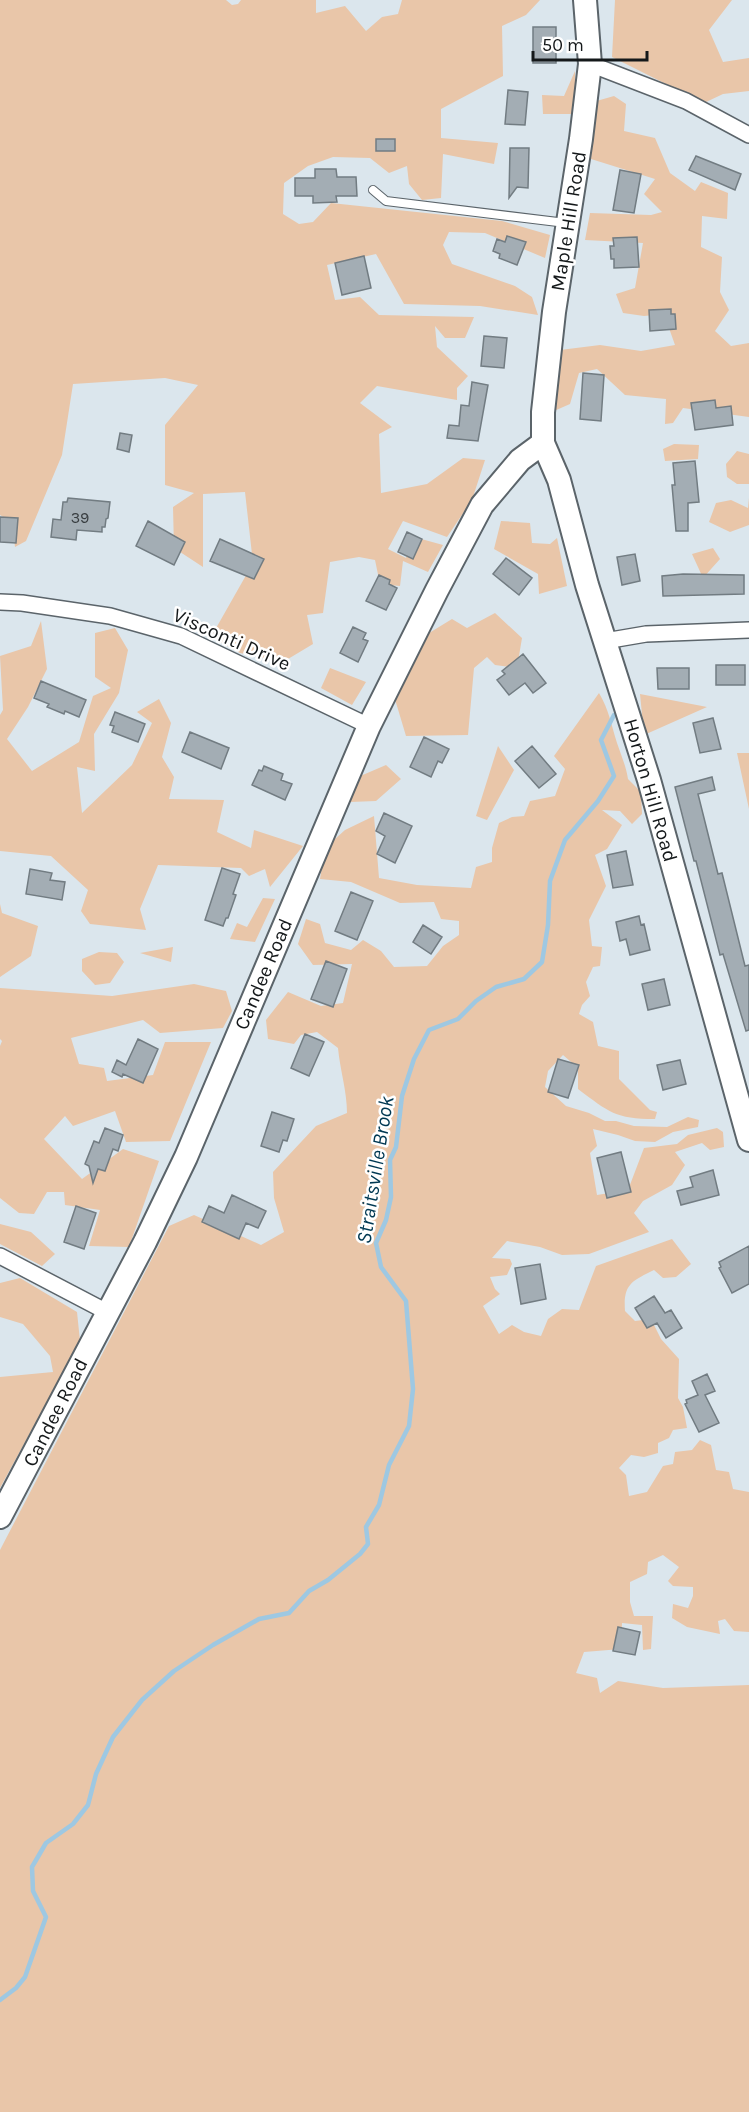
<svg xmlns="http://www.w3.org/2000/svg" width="749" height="2112" font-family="Karla,sans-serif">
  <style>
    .green { fill: #e9c6a9 }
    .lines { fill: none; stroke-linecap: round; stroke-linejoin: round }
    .stream { stroke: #9ec8e2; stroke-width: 4.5 }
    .building { fill: #a3adb4; stroke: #727c82; stroke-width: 1.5 }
    .lane-casing { stroke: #5b646a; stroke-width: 10 }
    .street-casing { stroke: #5b646a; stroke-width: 18 }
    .secondary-casing { stroke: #5b646a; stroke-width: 26 }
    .lane { stroke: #fff; stroke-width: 8 }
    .street { stroke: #fff; stroke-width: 15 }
    .secondary { stroke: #fff; stroke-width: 22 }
    .labels { text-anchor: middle; stroke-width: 5; stroke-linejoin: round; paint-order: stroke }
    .number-label { font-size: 16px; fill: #383d40 }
    .street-label { font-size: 20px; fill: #14181a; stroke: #fff }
    .water-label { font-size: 21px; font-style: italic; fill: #003852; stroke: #fff }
  </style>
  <rect width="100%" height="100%" fill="#dbe6ed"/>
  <path class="green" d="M0,0h226l6,5 6,-1 3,-4h75v13l29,-7 21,25 16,-14 16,-3 4,-14h138l-14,15 -24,11 1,50 -62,33v29l57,5 -4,21 -51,-10 -2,44 -19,2 -13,-16 -2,-18 -18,7 -19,-15 -37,-1 -25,9 -24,17 -1,31 16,10 14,-2 18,-19 171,18 48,14 -5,23 -60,-25 -36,-1 -6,13 9,19 63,22 17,11 6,18 -58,-9 -76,-2 -28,-50 -49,11 8,35 25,-3 19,18 95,2 -9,21h-20l-10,-12 2,21 31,29 -11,12v12l-80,-14 -17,17 32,24 -13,7 2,59 46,-9 36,-26 22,2 -13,40 -25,37 -44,-16 -15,28 18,9 8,-21 29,8 -15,27 -25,-11 -3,25 -20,-2 -5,-24 -16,-3 -29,5 -7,51 -16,2 6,29 -30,18 -43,-9 -29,-16 42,-74 -8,-71 -42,2v73l-29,-19 -1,-41 21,-14 -29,-8v-60l33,-40 -33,-7 -92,6 -11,71 -36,86 -11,6 -3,-25 -12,-7z
    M615,0h117l-23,30 14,32 26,-4v33l-26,3 -19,9 -92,-46z
    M575,71v43h-32l-1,-19 22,1z
    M614,96l12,8 -2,27 31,7 15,35 25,18 6,-9 27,11 -1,26 -25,-3 -1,31 21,10 -2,35 9,18 -14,21 16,15 18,-3v74l-66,-9 -10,15 -8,1 1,-25 -41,-4 -28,-26 -18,4 -9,31 -16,7 6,-61 40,-5 41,6 34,-6 -11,-31 -20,2 -21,-3 -7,-19 19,-6 8,-45 -58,-3 5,-27 61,2 11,-3 -18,-18 11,-15 -64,-20 2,-57z
    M674,444l25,1 -1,14 -33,2 -2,-12z
    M737,451l12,3v30h-12l-10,-7 -1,-13z
    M749,498v27l-19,7 -21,-10 7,-19 15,-3 17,8z
    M501,521l29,2 2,20 18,1 7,-6 10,48 -28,8 -1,-20 -44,-25z
    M713,548l7,11 -17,19 -11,-24z
    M495,613l27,25 -5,30 -22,-3 -8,-8 -13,11 -6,67 -62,1 -12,-40 27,-58 31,-19 15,9z
    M41,621l6,48 -19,38 -21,32 25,32 47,-29 14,-46 18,-8 -16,-11v-44l20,-5 13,22 -9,43 -25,41 1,37 -18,-4 5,46 50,-48 20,-42 -15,-11 22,-13 12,24 -9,34 12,20 -5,22 55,1 -7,32 34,16 3,-18 49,16 -33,41 -5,-18 -16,7 -8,-8 -83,-3 -18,44 6,21 -56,-6 -9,-13 7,-21 -37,-34 -51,-5v-136l3,-5 -3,-54 31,-10z
    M330,668l36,14 -14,23 -31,-17z
    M599,693c10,17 12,31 18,50 4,12 9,23 11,36l13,13 1,22 -10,10 -12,-13 -18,-1 20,15 -15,24 -12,6 11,31 -17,34 3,26 10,1 -2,19 -7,1 -7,15 4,14 -8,9 -3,9 14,8 5,24 21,5v28l31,31 7,2 -2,7c-40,0 -46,-7 -77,-30v-21l-15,-13 -15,16 -3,16 21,19 23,7 16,8h11l18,5 33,1 21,-10 11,3 -1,7 -25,5 -18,10 -20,-1 -17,-6 -25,-6 4,17 -7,7 7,42 31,-5 16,-42 33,-4 11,-9 29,-7 6,4 1,15 -14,3 -8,-7 -27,9 10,13 -13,20 -29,16 -9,12 15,19 -60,22 -27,1 -22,-8 -33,-6 -15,17 18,1 2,5 -5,11 -17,2 5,12 5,5 -17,12 16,28 13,-9 12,7 17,4 7,-17 14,-10 17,1 17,-44 76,-27 19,25 -15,13 -13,1 -9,-8c-22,11 -31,14 -29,41l10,10 16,-2 10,20 18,20 -1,39 5,9 4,21 -14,2 -4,8 -11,5v10l-14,4 -13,-2 -12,13 7,7 3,21 18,-4 16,-26 10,-2 2,-12 17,-2 8,-10 11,5 5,25 13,2 4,17 16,3v140l-15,-1 -9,-12 -7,2 2,13 -33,-7 -15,-9 1,-14 15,4 5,-12v-9l-20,-1 -5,-5 11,-14 -16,-12 -15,7 -1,12 -17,8v20l4,14h19l-2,33 -8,1 -1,-25 -20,-2 -1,26 -37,3 -8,21 21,5 3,15 18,-12 45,7 86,-3v427h-749v-562l169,-324 25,-11 67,30 23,-13 -10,-34 -1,-26 43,-46 31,-13c0,-22 -7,-43 -9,-65l-21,-16 -16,3 -7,9 -26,-5 -2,-19 22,-28 33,14 22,-3 9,-39 -39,1 -15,-21 8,-25 14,5 5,19 26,7 12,-10 18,11 13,16 33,-1 16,-20 16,-11v-14l-18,-2 -7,-17 -34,1 -49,-21 -31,-3 5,-31 20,-18 29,-14 5,62 38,7 54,3 5,-21 16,-5v-14l7,-25 13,-6 12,-1 6,-15 25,-5 10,-27 -11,-13z
    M640,694l67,13 -63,28z
    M498,746l16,24 -27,50 -11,-4z
    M737,753h12v56z
    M386,765l15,14 -25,22 -26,1 8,-25z
    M263,898l12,1 -20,43 -25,-3 7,-16 10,4z
    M0,904l2,9 36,13 -7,30 -31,21z
    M173,947l-2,15 -31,-9z
    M99,952l18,1 7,9 -14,21 -15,2 -13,-14v-12z
    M194,984l32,7 6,20 -9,17 -63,5 -17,-13 -72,18 8,26 25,4 3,13 46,-6 12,-33h46l-41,99 -44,1 -11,-31 -42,15 -8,-10 -21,23 38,40 41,-30 36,12 -30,86 -40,-1 11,-36 -35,-5 -1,-13h-17l-13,22 -15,-1 -19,-15v-152l2,-5 -2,-2v-51l112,8z
    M0,1224l31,8 24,22 -13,12 -42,-22z
    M20,1278l57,34 3,29 -80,147v-111l53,-5 -3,-16 -27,-32 -23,-7v-34z"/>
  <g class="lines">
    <path class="stream" d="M0,2000l16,-12 9,-11 21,-60 -13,-26 -1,-24 14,-24 27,-19 15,-19 8,-31 17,-37 29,-37 32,-29 39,-26 46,-26 30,-6 20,-22 19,-11 32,-26 8,-10 -2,-17 13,-22 10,-40 20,-39 4,-37 -7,-88 -25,-34 -5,-24 10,-23 5,-23 -1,-37 6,-13 6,-51 12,-37 15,-29 29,-11 18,-18 20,-14 28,-8 18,-17 6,-37 2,-44 15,-41 33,-39 16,-25 -13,-36 13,-25"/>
  </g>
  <path class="building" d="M533,27h23v36h-23z
    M508,90l20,2 -3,33 -20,-1z
    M376,139h19v12h-19z
    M510,148h19l-1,40 -11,-1 -8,11z
    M696,156l45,18 -6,16 -46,-20z
    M315,169h21l1,8h19l1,19h-21l1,6 -24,1v-7h-18v-18h20z
    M620,170l21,4 -7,39 -21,-3z
    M507,236l19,6 -9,23 -18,-7 1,-4 -7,-3 4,-12 8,3z
    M637,237l2,30 -25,1v-9h-3l-1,-13h4l-1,-8z
    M364,256l7,32 -29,7 -7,-32z
    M671,309v5h4l1,15 -26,2 -1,-21z
    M484,336l23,2 -3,30 -23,-2z
    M583,373l21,2 -3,46 -21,-2z
    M472,382l16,3 -10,56 -31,-3 2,-13 10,1 2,-21 8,1z
    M715,400l1,8 15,-2 2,19 -38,5 -4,-27z
    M120,433l12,2 -3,17 -12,-3z
    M695,461l4,41 -11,1v28h-12l-4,-46h3l-2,-22z
    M68,498l42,4 -2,16 -2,1 -1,8h-3v5l-25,-2 -1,10 -25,-3 2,-18 8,1 2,-18h4z
    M0,517l18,1 -2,25 -16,-1z
    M148,521l37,21 -11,23 -38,-19z
    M407,532l15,7 -9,20 -15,-7z
    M220,539l44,20 -10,20 -44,-18z
    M635,554l5,27 -18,4 -5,-28z
    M506,558l26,20 -13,17 -26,-21z
    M683,574l61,1v19l-81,2 -1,-20z
    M379,575l11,5 -1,4 8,4 -11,22 -20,-9z
    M353,627l13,6 -3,6 5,2 -10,21 -18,-9z
    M523,654l23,29 -13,10 -8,-10 -16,12 -12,-15 8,-6 -3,-3z
    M716,665h29v20h-29z
    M657,668h32v21h-31z
    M41,681l45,19 -7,17 -14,-6 -1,3 -17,-7 2,-3 -15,-6z
    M115,712l30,12 -7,18 -26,-10 2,-6 -4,-1z
    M713,718l8,31 -21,4 -7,-30z
    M190,732l39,16 -8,21 -39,-17z
    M424,737l25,12 -7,14 -4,-2 -7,16 -21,-10z
    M532,746l24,28 -17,14 -24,-27z
    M264,766l19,8 -2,6 11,4 -7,16 -33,-15 7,-15 3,1z
    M712,777l3,13 -17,4 20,80 4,-1 23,93 4,-1v65l-3,1 -23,-77 -3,1 -24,-94h-2l-19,-74z
    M384,813l28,13 -17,37 -18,-9 8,-18 -9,-5z
    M626,851l7,34 -20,3 -6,-33z
    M222,868l18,6 -7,20 3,1 -8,23h-2l-3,8 -18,-6z
    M30,869l22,4 -2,7 15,2 -3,18 -36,-6z
    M351,892l22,9 -16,39 -22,-9z
    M639,916l2,9 3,-1 6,26 -20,5 -4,-16 -6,2 -4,-19z
    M423,925l19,12 -11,17 -18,-12z
    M326,961l21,8 -14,38 -22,-8z
    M664,979l6,26 -22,5 -6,-26z
    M305,1034l19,8 -15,34 -18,-8z
    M138,1039l20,10 -15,34 -20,-9 -1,3 -10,-5 5,-12 9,5z
    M558,1059l21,6 -11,33 -20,-6z
    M680,1060l6,24 -23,6 -6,-25z
    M272,1112l22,7 -7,22 -4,-1 -4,12 -18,-6z
    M105,1128l18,7 -5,16 -5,-2 -8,22 -7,-2 -5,14 -4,-17 -4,-2 9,-23 5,2z
    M621,1152l10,40 -24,6 -10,-40z
    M713,1170l6,25 -38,10 -4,-14 16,-4 -3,-10z
    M232,1195l34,16 -8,17 -12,-5 -7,16 -37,-17 7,-16 15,7z
    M76,1206l20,7 -12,36 -20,-7z
    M749,1246v38l-17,9 -13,-25 2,-1 -2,-5z
    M540,1264l6,35 -25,5 -6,-36z
    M654,1296l11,17 6,-3 11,18 -16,10 -9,-15 -10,5 -12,-20z
    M707,1374l8,17 -10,4 14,28 -20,9 -14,-28 2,-1 -1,-3 12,-5 -6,-14z
    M618,1627l22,5 -5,23 -22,-4z"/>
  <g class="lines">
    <g class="lane-casing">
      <path id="lane" d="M373,190l13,11 180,22"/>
    </g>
    <g class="street-casing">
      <path id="street" d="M590,64l96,37 63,34
        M0,602l22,1 88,13 71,20 188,90
        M605,641l41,-7 103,-4
        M0,1256l107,56"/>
    </g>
    <g class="secondary-casing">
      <path id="secondary" d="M585,0l5,64 -9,75 -27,173 -11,100v31l16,37 28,105 62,195 100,360
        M0,1517l145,-275 41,-85 183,-431 68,-136 45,-85 38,-45 23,-17"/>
    </g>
    <use href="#lane" class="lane"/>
    <use href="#street" class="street"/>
    <use href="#secondary" class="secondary"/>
  </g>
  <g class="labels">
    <g class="number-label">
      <text x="80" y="523">39</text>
    </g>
    <g class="street-label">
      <text transform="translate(568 221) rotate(-81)" y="7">Maple Hill Road</text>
      <text transform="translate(232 639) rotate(24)" y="7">Visconti Drive</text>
      <text transform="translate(651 790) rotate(74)" y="7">Horton Hill Road</text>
      <text transform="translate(263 974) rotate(-67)" y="7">Candee Road</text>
      <text transform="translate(55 1412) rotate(-63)" y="7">Candee Road</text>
    </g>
    <g class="water-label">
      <text transform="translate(375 1170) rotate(-81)" y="7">Straitsville Brook</text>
    </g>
  </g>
  <path d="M533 51v9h114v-9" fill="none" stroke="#14181a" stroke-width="3"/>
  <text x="542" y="51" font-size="18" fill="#14181a" stroke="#ffffff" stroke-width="4.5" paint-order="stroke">50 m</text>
</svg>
